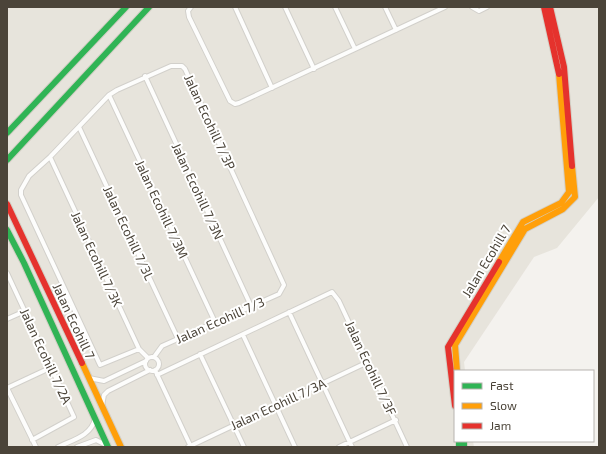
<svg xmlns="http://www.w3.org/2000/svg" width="606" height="454" font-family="'Exo 2',sans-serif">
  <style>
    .residential { fill: #e7e4dc }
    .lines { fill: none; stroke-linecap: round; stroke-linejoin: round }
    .street-casing { stroke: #d2d0cb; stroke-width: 6 }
    .fast-casing { stroke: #d3cfc5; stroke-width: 8 }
    .slow-casing { stroke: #d3cfc5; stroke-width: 8 }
    .jam-casing { stroke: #d3cfc5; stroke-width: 8 }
    .street { stroke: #fdfdfc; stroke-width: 4 }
    .fast { stroke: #30b455; stroke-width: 6 }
    .slow { stroke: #ff9f0a; stroke-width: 6 }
    .jam { stroke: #e5322d; stroke-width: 6 }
    .labels { text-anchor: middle; stroke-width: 4; stroke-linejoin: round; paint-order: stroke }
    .street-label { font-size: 13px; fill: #4b4439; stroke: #fff }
  </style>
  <rect width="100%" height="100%" fill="#f4f2ee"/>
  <path class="residential" d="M7,7h592v190l-42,51 -23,9 -70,105 1,9h-10v70h18l1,6h-467z"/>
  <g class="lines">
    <g class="street-casing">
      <path id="street" d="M191,7l-3,4 1,6 41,84 5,3 4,-1 116,-54
        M235,7l37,81
        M285,7l29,62
        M335,7l20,42 90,-42
        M385,7l11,23
        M472,7l7,4 8,-4
        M145,76l106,230
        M109,95l106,227
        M79,127l99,212
        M50,157l89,192 9,9
        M7,273l67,144 -42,23
        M289,312l63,135
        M7,319l18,-8
        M243,335l52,112
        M139,349l-39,16 -79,-170v-5l8,-14 21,-19 59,-62 8,-5 54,-24h11l3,3 99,216 -5,9 -117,52 -8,11
        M200,354l44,93
        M145 364a7 7 0 1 1 14 0a7 7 0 1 1-14 0Z
        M155,370l36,77
        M157,375l175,-83 7,9 68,146
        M89,378l15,3 42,-20
        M102,406l2,-11 4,-4 42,-21
        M36,447l-29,-59 45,-21
        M58,447c14,-7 33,-11 37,-28
        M77,447l19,-7 10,5
        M188,447l180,-85
        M339,447l57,-27"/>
    </g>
    <g class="fast-casing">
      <path id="fast" d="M7,133l119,-126
        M7,160l142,-153
        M7,230l17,33 84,184
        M459,441v6
        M464,441v6"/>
    </g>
    <g class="slow-casing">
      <path id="slow" d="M499,262l24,-40 38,-19 8,-11 -10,-118
        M82,363l39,84
        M457,371l-2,-26 70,-116 38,-20 12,-12 -3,-31"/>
    </g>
    <g class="jam-casing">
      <path id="jam" d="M544,7l15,67
        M550,7l14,60 8,99
        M7,204l75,159
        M455,406l-7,-59 51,-85"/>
    </g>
    <use href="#street" class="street"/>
    <use href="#fast" class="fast"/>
    <use href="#slow" class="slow"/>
    <use href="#jam" class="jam"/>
  </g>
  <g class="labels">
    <g class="street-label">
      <text transform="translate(210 122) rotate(65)" y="5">Jalan Ecohill 7/3P</text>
      <text transform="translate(198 191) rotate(65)" y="5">Jalan Ecohill 7/3N</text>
      <text transform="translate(162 209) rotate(65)" y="5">Jalan Ecohill 7/3M</text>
      <text transform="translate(129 233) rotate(65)" y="5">Jalan Ecohill 7/3L</text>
      <text transform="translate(97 259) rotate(65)" y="5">Jalan Ecohill 7/3K</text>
      <text transform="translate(486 261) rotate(-59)" y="5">Jalan Ecohill 7</text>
      <text transform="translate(220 320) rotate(-24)" y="5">Jalan Ecohill 7/3</text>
      <text transform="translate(74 321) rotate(65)" y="5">Jalan Ecohill 7</text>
      <text transform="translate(46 356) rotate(65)" y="5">Jalan Ecohill 7/2A</text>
      <text transform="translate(371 368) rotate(65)" y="5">Jalan Ecohill 7/3F</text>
      <text transform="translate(278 404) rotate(-25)" y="5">Jalan Ecohill 7/3A</text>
    </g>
  </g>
  <rect width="606" height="454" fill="none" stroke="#4b4439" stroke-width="16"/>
  <rect x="454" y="370" width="140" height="72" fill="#ffffff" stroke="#b7b4b0"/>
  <rect x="462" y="383" width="20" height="6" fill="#30b455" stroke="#b7b4b0"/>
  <text x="490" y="390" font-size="12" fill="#4b4439">Fast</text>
  <rect x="462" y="403" width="20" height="6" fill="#ff9f0a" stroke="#b7b4b0"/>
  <text x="490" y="410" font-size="12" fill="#4b4439">Slow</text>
  <rect x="462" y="423" width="20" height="6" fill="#e5322d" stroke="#b7b4b0"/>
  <text x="490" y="430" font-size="12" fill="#4b4439">Jam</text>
</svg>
